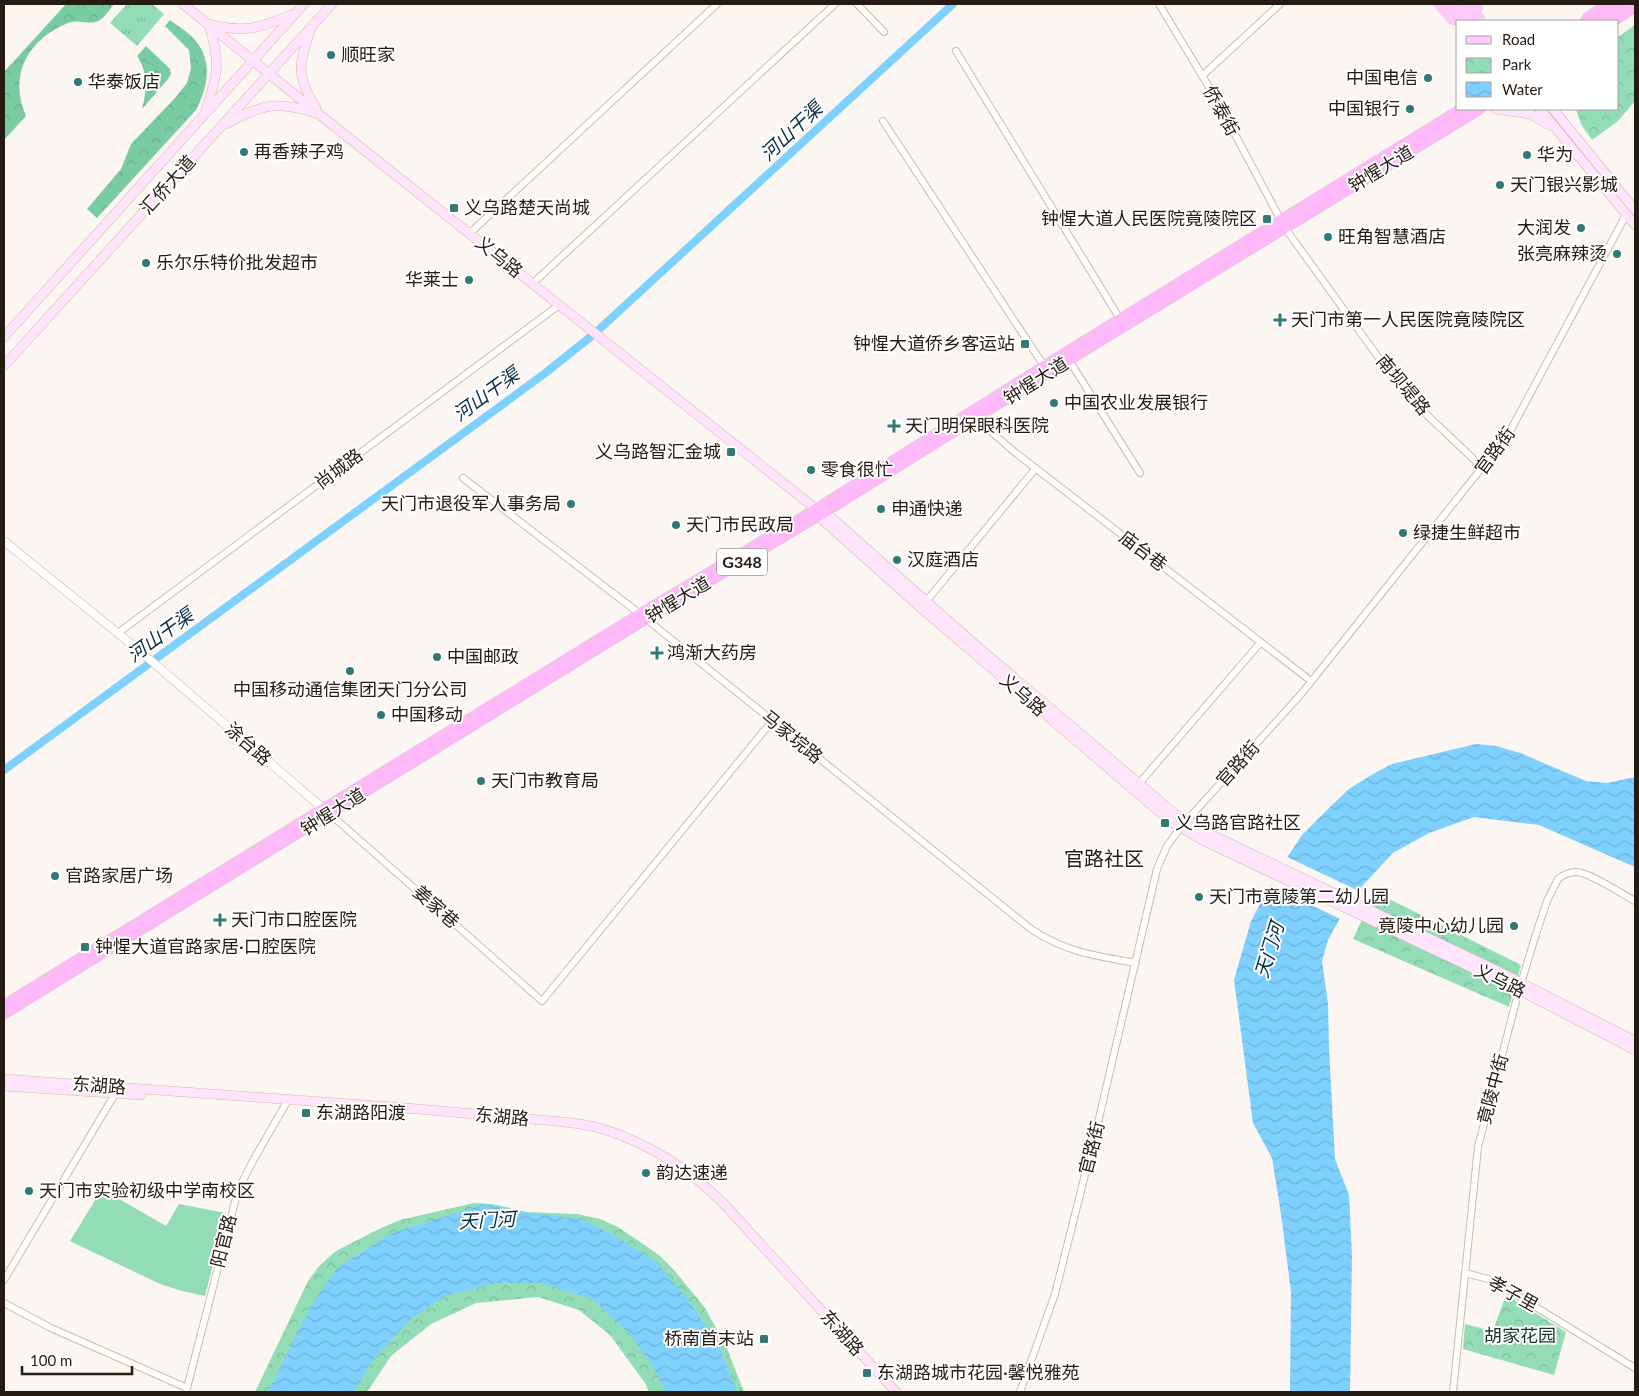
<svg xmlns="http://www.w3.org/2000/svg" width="1639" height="1396" font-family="Lato,'Noto Sans SC',sans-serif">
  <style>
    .grass { fill: url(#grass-tufts) }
    .forest { fill: url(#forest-crowns) }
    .park { fill: url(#park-crowns) }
    .pitch { fill: #92ddb6 }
    .water { fill: url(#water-waves) }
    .pier { fill: #fbf6f1 }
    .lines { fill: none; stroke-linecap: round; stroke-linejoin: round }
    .canal { stroke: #7ed0fe; stroke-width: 8 }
    .minor-casing { stroke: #d4b9a2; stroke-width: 8 }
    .tertiary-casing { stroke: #d4b9a2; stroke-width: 9 }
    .secondary-casing { stroke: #d4b9a2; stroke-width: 10 }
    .primary-casing { stroke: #d3d1d0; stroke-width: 11 }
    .trunk-casing { stroke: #d3d1d0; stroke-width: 11 }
    .minor { stroke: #fff; stroke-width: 6 }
    .tertiary { stroke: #fff; stroke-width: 8 }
    .secondary { stroke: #ffe4fc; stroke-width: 9 }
    .primary { stroke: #ffcafa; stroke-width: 10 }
    .trunk { stroke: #ffb8f8; stroke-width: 10 }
    .poi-dot { fill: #307975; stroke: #fff; stroke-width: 2 }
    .labels { text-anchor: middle; stroke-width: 4; stroke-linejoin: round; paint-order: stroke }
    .shield { fill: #fff; stroke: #665f59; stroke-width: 1 }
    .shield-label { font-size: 16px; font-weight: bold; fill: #251b12 }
    .poi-label { font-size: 18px; fill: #251b12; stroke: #fff; text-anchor: start }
    .street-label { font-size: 18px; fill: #251b12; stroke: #fff }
    .park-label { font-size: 18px; fill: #113625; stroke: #fff }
    .water-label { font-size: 19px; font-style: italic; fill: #082e41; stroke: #fff }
    .quarter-label { font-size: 20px; fill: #251b12; stroke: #fff }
  </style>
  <defs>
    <pattern id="grass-tufts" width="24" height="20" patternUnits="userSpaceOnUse" patternTransform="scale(1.25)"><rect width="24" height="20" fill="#92ddb6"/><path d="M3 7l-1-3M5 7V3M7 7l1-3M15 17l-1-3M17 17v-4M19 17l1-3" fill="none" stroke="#7ebd9b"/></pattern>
    <pattern id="forest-crowns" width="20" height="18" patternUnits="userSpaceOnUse" patternTransform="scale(1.25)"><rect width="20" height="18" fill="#79cca1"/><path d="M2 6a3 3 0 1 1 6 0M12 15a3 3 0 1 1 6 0" fill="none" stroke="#68af8a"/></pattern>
    <pattern id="park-crowns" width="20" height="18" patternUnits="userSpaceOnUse" patternTransform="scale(1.25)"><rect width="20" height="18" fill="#92ddb6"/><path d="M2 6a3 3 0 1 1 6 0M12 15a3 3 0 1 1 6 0" fill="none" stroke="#7ebd9b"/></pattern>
    <pattern id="water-waves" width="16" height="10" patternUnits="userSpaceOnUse" patternTransform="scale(1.25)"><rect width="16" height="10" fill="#7ed0fe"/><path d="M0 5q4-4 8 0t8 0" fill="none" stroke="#6db2d9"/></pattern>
  </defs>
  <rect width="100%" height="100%" fill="#fbf6f1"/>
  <path class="grass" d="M127,4h25l12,10 -27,32 -27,-23z"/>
  <path class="forest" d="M66,4h48c-5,6 -11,17 -19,18 -9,2 -18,-3 -27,1 -40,16 -60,52 -42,93l-22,24v-68z
    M170,20c8,6 18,12 25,20 18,21 13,47 1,70l-99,108 -10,-9 34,-40 10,-25 44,-46 12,-15 4,-15 -2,-18 -24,-24z
    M146,46l24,23 1,5 -3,5 -26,30c5,-17 6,-38 -5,-53z"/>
  <path class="park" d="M1635,25v76l-17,20 -26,19 -11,-16 -5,-15h42v-72z
    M1375,892l146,73 -12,42 -156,-68z
    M474,1203l18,1 35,8 50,2 23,5 18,8 25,17 17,12 14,14 31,38 21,38 18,46h-95l-4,-9 -35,-48 -31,-25 -41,-13 -62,6 -45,21 -40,32 -24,36h-112l53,-111 11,-15 17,-15 43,-22 21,-9z
    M1506,1295l60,37 -12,43 -91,-26 2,-25 28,7z"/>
  <path class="pitch" d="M102,1189l64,37 13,-22 47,9 -21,83 -23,-5 -22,-7 -90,-43z"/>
  <path class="water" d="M1476,744l20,2 24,7 66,28 21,2 28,-6v90l-96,-42 -65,-8 -45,16 -36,20 -30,32 -24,35 -11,20 -6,21 6,43 1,45 6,110 14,36 3,61 -2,136h-60l1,-100 -10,-78 -9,-56 -19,-35 -19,-143 17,-59 29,-53 22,-33 29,-29 18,-17 24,-15 19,-10z
    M484,1204l36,8 62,7 35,18 40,26 32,38 29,43 19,48h-71l-13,-26 -26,-35 -35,-32 -50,-16h-47l-50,13 -34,23 -40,43 -17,30h-86l43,-86 26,-38 53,-34z"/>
  <path class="pier" d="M1285,856l76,36 -19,28 -74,-36z"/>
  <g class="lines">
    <path class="canal" d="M4,770l540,-396 49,-39 360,-331"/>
    <g class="minor-casing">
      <path id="minor" d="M857,4l27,28
        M1159,4l56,93 70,131 114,158 29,30 55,52
        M956,51l164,268
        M1202,76l78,-72
        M883,121l161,245
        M469,234l248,-230
        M532,284l303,-280
        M1069,360l71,113
        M978,417l7,9 27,24 299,231
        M463,478l177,136 391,315c34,23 65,27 105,34
        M924,604l112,-136
        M118,633l441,-328
        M1136,787l125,-145
        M330,814l212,187 230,-280
        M1465,1273l27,7 143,88
        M4,1280l111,-186
        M4,1303l47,25 136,60
        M186,1392l52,-202 16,-31 34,-59
        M1020,1392l35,-98 42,-167 60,-258 10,-23 13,-18 122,-135 206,-258 118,-220
        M1453,1392l25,-245 41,-157 17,-56 11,-33 11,-22c5,-4 11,-7 18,-7 13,0 46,22 59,29"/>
    </g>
    <g class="tertiary-casing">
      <path id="tertiary" d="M4,541l137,111 185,159"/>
    </g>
    <g class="secondary-casing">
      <path id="secondary" d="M183,4l137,111 496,394 9,3 153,135 197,167 31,18 294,140 135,69
        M211,25c36,8 49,3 82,-11
        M311,29c-13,35 -15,47 5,79
        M206,109c13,-37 14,-47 3,-85
        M1495,109l35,5 21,12
        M1540,109l95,116
        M1553,109l82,101
        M226,124c35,-19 49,-24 89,-11
        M4,337l300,-333
        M4,366l328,-362
        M816,511l2,5 103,92 249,213 32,19 317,150 116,60
        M4,1079c129,9 259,19 388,28 42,3 83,7 125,11 30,3 60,3 89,12 46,15 84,40 118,74l172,188
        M4,1086l137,9"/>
    </g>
    <g class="primary-casing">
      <path id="primary" d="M1439,4l13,15 8,2
        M1451,4l15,17
        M1465,4l15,17
        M1478,4l-3,12 4,2"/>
    </g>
    <g class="trunk-casing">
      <path id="trunk" d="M1585,21l3,-4 20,-13
        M1594,21l27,-17
        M1614,21l21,-14
        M4,1005l636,-391 176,-105 249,-156 396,-244
        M4,1014l642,-395 179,-107 244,-152 411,-251"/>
    </g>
    <use href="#minor" class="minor"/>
    <use href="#tertiary" class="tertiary"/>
    <use href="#secondary" class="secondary"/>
    <use href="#primary" class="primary"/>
    <use href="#trunk" class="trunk"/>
  </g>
  <g class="poi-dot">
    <circle cx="331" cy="55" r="5"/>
    <circle cx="1428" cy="78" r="5"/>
    <circle cx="78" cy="82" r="5"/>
    <circle cx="1410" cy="109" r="5"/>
    <circle cx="244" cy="152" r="5"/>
    <circle cx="1527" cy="155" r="5"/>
    <circle cx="1500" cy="185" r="5"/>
    <rect x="449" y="203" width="10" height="10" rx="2.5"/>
    <rect x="1262" y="214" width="10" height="10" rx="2.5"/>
    <circle cx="1581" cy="228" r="5"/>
    <circle cx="1328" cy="237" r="5"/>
    <circle cx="1617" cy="254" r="5"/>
    <circle cx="146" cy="263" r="5"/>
    <circle cx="469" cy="280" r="5"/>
    <path d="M1277.5 312.5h5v5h5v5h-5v5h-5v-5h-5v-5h5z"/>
    <rect x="1020" y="339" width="10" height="10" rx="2.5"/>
    <circle cx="1054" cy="403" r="5"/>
    <path d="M891.5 418.5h5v5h5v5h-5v5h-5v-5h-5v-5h5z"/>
    <rect x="726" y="447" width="10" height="10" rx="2.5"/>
    <circle cx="811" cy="470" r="5"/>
    <circle cx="571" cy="504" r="5"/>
    <circle cx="881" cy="509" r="5"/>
    <circle cx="676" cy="525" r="5"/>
    <circle cx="1403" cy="533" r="5"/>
    <circle cx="897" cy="560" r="5"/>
    <path d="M654.5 645.5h5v5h5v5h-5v5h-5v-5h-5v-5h5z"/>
    <circle cx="437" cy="657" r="5"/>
    <circle cx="350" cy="671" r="5"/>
    <circle cx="381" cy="715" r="5"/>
    <circle cx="481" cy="781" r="5"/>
    <rect x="1160" y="818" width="10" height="10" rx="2.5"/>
    <circle cx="55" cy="876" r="5"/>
    <circle cx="1199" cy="897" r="5"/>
    <path d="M217.5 912.5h5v5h5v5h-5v5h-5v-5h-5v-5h5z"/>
    <circle cx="1514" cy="926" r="5"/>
    <rect x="80" y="942" width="10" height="10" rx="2.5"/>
    <rect x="301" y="1108" width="10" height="10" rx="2.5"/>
    <circle cx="646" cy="1173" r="5"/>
    <circle cx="29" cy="1191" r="5"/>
    <rect x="759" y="1334" width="10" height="10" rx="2.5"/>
    <rect x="862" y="1368" width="10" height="10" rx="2.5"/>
  </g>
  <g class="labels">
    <rect class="shield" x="717" y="548.5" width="50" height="27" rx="4"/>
    <g class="shield-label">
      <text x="742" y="568">G348</text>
    </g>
    <g class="poi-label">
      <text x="341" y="61">顺旺家</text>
      <text x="1418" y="84" text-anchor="end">中国电信</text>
      <text x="88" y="88">华泰饭店</text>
      <text x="1400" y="115" text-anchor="end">中国银行</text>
      <text x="254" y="158">再香辣子鸡</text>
      <text x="1537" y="161">华为</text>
      <text x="1510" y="191">天门银兴影城</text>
      <text x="464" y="214">义乌路楚天尚城</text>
      <text x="1257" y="225" text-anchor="end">钟惺大道人民医院竟陵院区</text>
      <text x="1571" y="234" text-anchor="end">大润发</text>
      <text x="1338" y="243">旺角智慧酒店</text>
      <text x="1607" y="260" text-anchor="end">张亮麻辣烫</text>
      <text x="156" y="269">乐尔乐特价批发超市</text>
      <text x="459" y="286" text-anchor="end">华莱士</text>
      <text x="1291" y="326">天门市第一人民医院竟陵院区</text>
      <text x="1015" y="350" text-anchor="end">钟惺大道侨乡客运站</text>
      <text x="1064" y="409">中国农业发展银行</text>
      <text x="905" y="432">天门明保眼科医院</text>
      <text x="721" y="458" text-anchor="end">义乌路智汇金城</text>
      <text x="821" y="476">零食很忙</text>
      <text x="561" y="510" text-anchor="end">天门市退役军人事务局</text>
      <text x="891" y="515">申通快递</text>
      <text x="686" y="531">天门市民政局</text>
      <text x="1413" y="539">绿捷生鲜超市</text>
      <text x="907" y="566">汉庭酒店</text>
      <text x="667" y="659">鸿渐大药房</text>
      <text x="447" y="663">中国邮政</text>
      <text x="350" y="696" text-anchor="middle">中国移动通信集团天门分公司</text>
      <text x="391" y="721">中国移动</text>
      <text x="491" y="787">天门市教育局</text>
      <text x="1175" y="829">义乌路官路社区</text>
      <text x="65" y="882">官路家居广场</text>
      <text x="1209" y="903">天门市竟陵第二幼儿园</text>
      <text x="231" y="926">天门市口腔医院</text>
      <text x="1504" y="932" text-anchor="end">竟陵中心幼儿园</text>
      <text x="95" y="953">钟惺大道官路家居·口腔医院</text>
      <text x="316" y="1119">东湖路阳渡</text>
      <text x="656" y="1179">韵达速递</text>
      <text x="39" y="1197">天门市实验初级中学南校区</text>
      <text x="754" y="1345" text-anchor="end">桥南首末站</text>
      <text x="877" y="1379">东湖路城市花园·馨悦雅苑</text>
    </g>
    <g class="street-label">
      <text transform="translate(1221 111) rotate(61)" y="6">侨泰街</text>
      <text transform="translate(1381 169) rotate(-31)" y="6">钟惺大道</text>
      <text transform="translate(168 185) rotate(-48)" y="6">汇侨大道</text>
      <text transform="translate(499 257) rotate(39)" y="6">义乌路</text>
      <text transform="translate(1036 381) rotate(-32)" y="6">钟惺大道</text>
      <text transform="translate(1403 385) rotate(50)" y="6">南坝堤路</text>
      <text transform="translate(1495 451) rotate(-54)" y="6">官路街</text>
      <text transform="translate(339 469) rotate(-37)" y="6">尚城路</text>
      <text transform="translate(1143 551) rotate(37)" y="6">庙台巷</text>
      <text transform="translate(678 600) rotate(-31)" y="6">钟惺大道</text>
      <text transform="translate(1023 695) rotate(41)" y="6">义乌路</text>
      <text transform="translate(792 737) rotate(39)" y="6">马家垸路</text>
      <text transform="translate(248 744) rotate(41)" y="6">涂台路</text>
      <text transform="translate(1238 764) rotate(-48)" y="6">官路街</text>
      <text transform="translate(333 812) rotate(-32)" y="6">钟惺大道</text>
      <text transform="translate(436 907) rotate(41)" y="6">姜家巷</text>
      <text transform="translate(1500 981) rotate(26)" y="6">义乌路</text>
      <text transform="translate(99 1086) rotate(4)" y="6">东湖路</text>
      <text transform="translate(1493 1089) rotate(-75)" y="6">竟陵中街</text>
      <text transform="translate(502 1117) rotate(5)" y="6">东湖路</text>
      <text transform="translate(1092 1148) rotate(-76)" y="6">官路街</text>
      <text transform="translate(224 1241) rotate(-76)" y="6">阳官路</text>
      <text transform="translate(1513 1294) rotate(29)" y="6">孝子里</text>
      <text transform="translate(842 1333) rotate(48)" y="6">东湖路</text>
    </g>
    <g class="park-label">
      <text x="1520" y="1342">胡家花园</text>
    </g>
    <g class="water-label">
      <text transform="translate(791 131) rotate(-43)" y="7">河山干渠</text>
      <text transform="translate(486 394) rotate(-36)" y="7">河山干渠</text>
      <text transform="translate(160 635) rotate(-36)" y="7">河山干渠</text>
      <text transform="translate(1269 950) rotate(-73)" y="7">天门河</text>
      <text transform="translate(487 1220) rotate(-3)" y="7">天门河</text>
    </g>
    <g class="quarter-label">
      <text x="1104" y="866">官路社区</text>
    </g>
  </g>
  <rect width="1639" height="1396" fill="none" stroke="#251b12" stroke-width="10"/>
  <rect x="1456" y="20" width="162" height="90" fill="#ffffff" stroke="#a8a4a0"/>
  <rect x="1466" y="36" width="25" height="8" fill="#ffcafa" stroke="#a8a4a0"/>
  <text x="1502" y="45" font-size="15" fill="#251b12">Road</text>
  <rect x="1466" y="58" width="25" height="15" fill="url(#park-crowns)" stroke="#a8a4a0"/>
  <text x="1502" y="70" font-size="15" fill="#251b12">Park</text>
  <rect x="1466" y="82" width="25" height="15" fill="url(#water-waves)" stroke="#a8a4a0"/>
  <text x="1502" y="95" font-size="15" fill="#251b12">Water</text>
  <path d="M22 1366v8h110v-8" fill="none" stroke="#251b12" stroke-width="2.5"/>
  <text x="30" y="1366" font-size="15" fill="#251b12" stroke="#ffffff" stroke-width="4" paint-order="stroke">100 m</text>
</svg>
